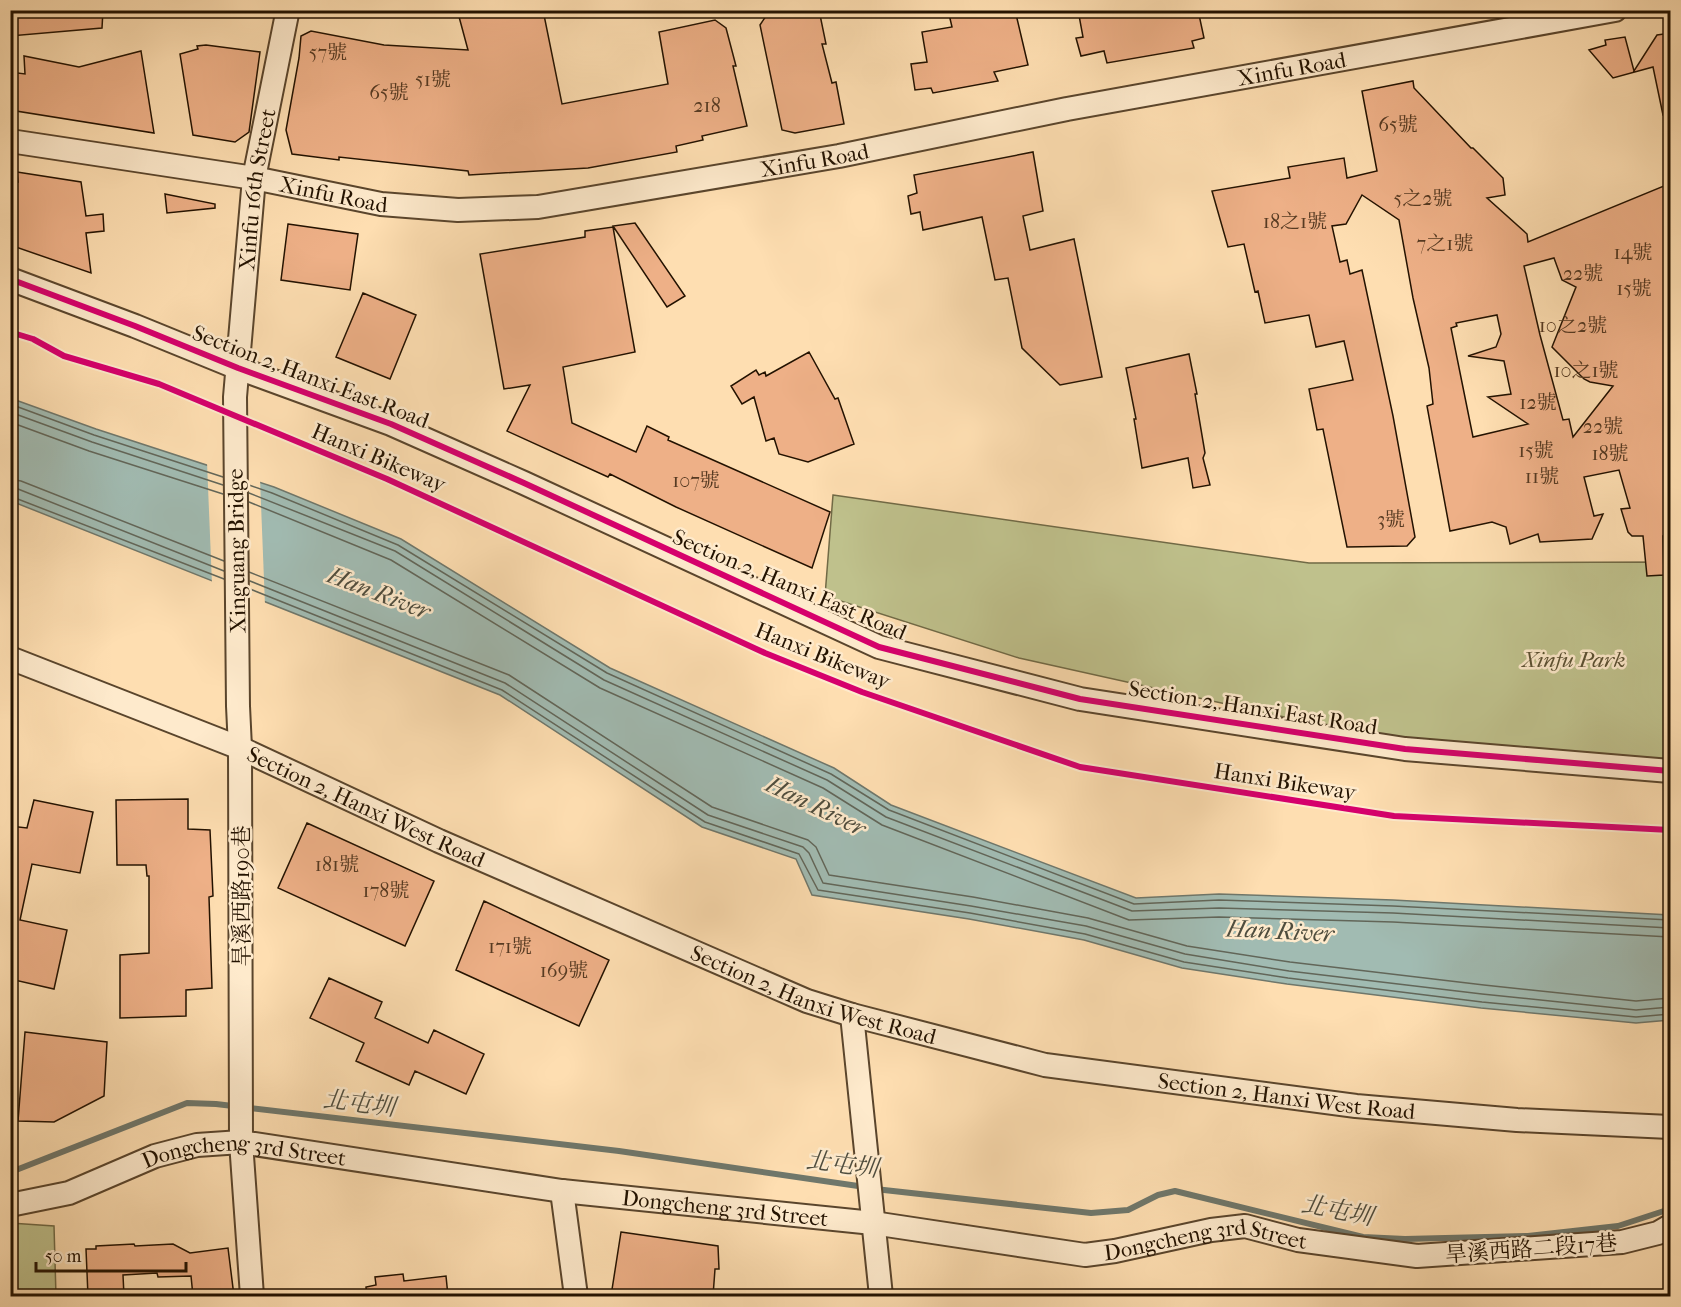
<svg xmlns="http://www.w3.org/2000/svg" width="1681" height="1307" font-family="'IM FELL French Canon','Noto Serif TC',serif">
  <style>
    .green { fill: #bfc18c; stroke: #716a46; stroke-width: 1.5 }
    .water { fill: #a1bbb2; stroke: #6f776b; stroke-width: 1.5 }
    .pier { fill: #fedeb1 }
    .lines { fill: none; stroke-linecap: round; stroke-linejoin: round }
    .shore { stroke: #626659; stroke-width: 1.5 }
    .stream { stroke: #6f776b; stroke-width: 6 }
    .building { fill: #eeb087; stroke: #231200; stroke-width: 1.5; fill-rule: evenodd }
    .minor-casing { stroke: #5a452c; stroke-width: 26 }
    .minor { stroke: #feeacc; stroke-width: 22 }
    .cycleway-casing { stroke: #feeacc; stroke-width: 10 }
    .cycleway { stroke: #d6006c; stroke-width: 6 }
    .labels { text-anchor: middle; stroke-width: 5; stroke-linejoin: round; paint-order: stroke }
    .number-label { font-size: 20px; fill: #563a22 }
    .street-label { font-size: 22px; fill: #231200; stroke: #feeacc }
    .park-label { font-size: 22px; font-style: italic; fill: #5a4f31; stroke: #feeacc }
    .water-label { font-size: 24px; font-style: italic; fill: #4f4d3e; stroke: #feeacc }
  </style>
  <rect width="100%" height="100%" fill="#fedeb1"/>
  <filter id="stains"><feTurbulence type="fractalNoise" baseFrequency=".00333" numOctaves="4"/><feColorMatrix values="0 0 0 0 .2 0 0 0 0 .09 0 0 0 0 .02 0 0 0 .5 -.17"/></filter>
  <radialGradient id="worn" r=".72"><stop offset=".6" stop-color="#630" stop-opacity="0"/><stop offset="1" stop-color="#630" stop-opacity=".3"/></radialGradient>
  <path class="green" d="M833,495l476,68 361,-1v200l-260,-17 -391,-87 -194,-62z
    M10,1223l44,3 2,70h-45z"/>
  <path class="water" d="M10,398l86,31 178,58 127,52 209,129 224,100 57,37 245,93 83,-4 174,6 277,15v105l-34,3 -155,-15 -194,-24 -105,-16 -98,-28 -115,-21 -157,-24 -16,-36 -94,-32 -202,-132 -489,-194z"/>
  <path class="pier" d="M207,462l53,17 5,126 -53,-21z"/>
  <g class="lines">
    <path class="shore" d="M10,404l84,31 129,42
      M10,412l82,30 131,43
      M10,422l79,29 134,43
      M10,479l11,2 203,80
      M249,485l23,8 126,52 209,128 224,101 58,36 245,94 85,-4 174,6 277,14
      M10,488l8,1 206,82
      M249,493l146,58 209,129 223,100 59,37 246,94 87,-3 174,5 277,15
      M10,496l214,83
      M249,502l142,58 209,128 223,100 59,37 247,95 90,-3 174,5 277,15
      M249,572l260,103 203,132 96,33 8,7 13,28 144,22 115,21 99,28 103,16 194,23 152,16 34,-3
      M250,581l255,102 203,132 95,32 6,6 14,30 148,23 115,20 99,28 104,17 193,23 154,16 34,-3
      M250,589l252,101 203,132 94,32 19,36 152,23 115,21 99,28 104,16 194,24 154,15 34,-3"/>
    <path class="stream" d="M10,1171l6,-1 171,-67 29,1 403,47 246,36
      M875,1189l216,24 37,-3 30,-15 17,-4 188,46 42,2 123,-3 90,-10 52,-17"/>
  </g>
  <path class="building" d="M10,10h93l-1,18 -92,8z
    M469,10h74l19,94 106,-20 -9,-52 56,-12 11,8 10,38h-3l14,60 -45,10 1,4 -27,6 1,6 -89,16 -119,7 -1,-4 -129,-14v3l-47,-6 -6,-24 13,-72 2,-22 10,-5 73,14 84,5 -10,-37z
    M779,10h40l7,34h-4l10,39 4,-1 8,42 -49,9 -13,-3 -22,-105 8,-12z
    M948,10h67l13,55 -34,7 4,9 -65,12 -2,-5 -16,2 -4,-26 16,-2 -5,-30 30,-5z
    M1078,10h120l6,28 -12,3 2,7 -87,15 -3,-12 -23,5 -5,-18 7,-1z
    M1671,33v82h-8l-10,-48 -40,11 -24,-28 17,-5 -1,-5 20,-3 9,34 23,-36z
    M206,45l54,7 -11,80 -14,10 -42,-7 -13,-81 18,-5 -1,-3z
    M141,51l13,82 -144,-23v-38l15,2 -1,-18 55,11z
    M1413,81l1,7 57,60h2l30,30 2,17 -18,3 40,36 1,8 143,-59v353h-8l1,39 -17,1 -4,-40h-11l-4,-4 -7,-23 9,-1 -11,-38 -35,7 10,39 9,-2 -11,25 -52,3 -2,-8 -28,10 -4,-17 -14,-5 -42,9 -23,-125 6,-2 -4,-36 -16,-70 -14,-78 -37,-25 -16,29 -14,2 8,36 7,-2 3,14 12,-4 31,146 22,121 -8,9 -60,1 -24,-118 -6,1 -8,-41 44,-9 -9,-39 -28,6 -7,-32 -44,8 -7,-32 -3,1 -11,-48 -16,3 -16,-56 78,-13 -2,-11 56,-9 3,20 30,-7 -15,-80zM1554,258l8,22 14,7 -24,60 32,32 6,3 23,4 -40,51 -4,-18 -6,1 -23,-85 -16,-69zM1497,315l4,19 -5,13 -28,9 36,5 7,33 -23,3 40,27 -55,13 -22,-109 6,-2 -1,-3z
    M1033,152l10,59 -20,5 7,34 44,-11 28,138 -42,8 -38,-37 -14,-70 -13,2 -13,-63 -59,13 -3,-18 -9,2 -3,-18 9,-3 -3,-18z
    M17,172l64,10 5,34 17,-2 1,17 -18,2 5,40 -81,-28v-62l8,-1z
    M165,194l50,10v4l-48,5z
    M635,223l50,73 -18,11 -54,-81z
    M288,224l70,10 -8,56 -69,-10z
    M613,227l22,125 -72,15 9,56 64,29 11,-26 22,11 -1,3 162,72 -18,56 -136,-61 -66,-33 -2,3 -101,-46 23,-46 -26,4 -24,-135 105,-17v-6z
    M363,293l53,22 -26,64 -54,-22z
    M809,352l26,47 3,-1 16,46 -46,18 -29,-8 -5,-16 -8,3 -12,-44 -12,7 -11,-18 25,-16 3,5 6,-3 1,4z
    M1189,354l8,40h-2l10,59 -2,5 7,27 -17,3 -5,-30 -46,10 -8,-49h2l-10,-51z
    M188,799v30l22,1 3,66 -4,1 3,91 -26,2v26l-66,2v-63l29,-2v-77h-2l-1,-11h-29l-1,-65z
    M34,800l59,12 -13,61 -48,-9 -12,56 47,10 -13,59 -44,-10v-153l17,2z
    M307,823l127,58 -29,65 -127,-58z
    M484,901l125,59 -30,66 -123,-56z
    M329,978l53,24 -7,16 53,25 6,-13 50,24 -18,40 -51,-23 -6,14 -53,-24 8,-18 -54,-25z
    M25,1032l82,10 -3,54 -50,26 -36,-1z
    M621,1232l97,14 1,23h-4l-2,27h-102z
    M134,1244l1,2 38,-2 17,9 38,-5 6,48h-41l-2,-20 -33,1 -1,-4 -34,2 1,21h-36l-2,-47h10v-3z
    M403,1274l1,7 42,-5 2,20h-81l-1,-9 10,-2 -1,-8z"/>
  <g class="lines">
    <g class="minor-casing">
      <g id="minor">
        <path id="s1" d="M10,141l244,37 127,26 77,6 80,-3 301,-51 228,-47 548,-99"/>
        <path d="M10,279l125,47 103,42 153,56 133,59 355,164 201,52 325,50 265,22"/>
        <path id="s2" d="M10,658l230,90 199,93 368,160 45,14 193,50 311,41 161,14 153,7"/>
        <path d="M852,1015l29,281"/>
        <path d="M562,1191l14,105"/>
        <path id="s3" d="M10,1205l59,-12 86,-37 42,-11 44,-3 321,49 311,32 212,32 30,-4 96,-21 34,-4 53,14 119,16 205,-14 36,-9 12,-7"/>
        <path id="s4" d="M252,1296l-11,-154 -1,-394 -2,-42 -3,-309 19,-219 33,-164 -1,-4"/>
      </g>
    </g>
    <use href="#minor" class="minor"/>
    <g class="cycleway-casing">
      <path id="cycleway" d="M10,279l125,47 103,42 153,56 133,59 355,164 201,52 325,50 265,22
        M10,332l23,7 31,17 95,28 228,95 378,174 97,39 218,75 314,49 276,14"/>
    </g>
    <use href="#cycleway" class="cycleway"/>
  </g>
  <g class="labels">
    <g class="number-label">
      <text x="328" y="59">57號</text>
      <text x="433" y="86">51號</text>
      <text x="389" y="99">65號</text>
      <text x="707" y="112">218</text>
      <text x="1398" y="131">65號</text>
      <text x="1423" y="205">5之2號</text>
      <text x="1295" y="228">18之1號</text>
      <text x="1445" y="250">7之1號</text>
      <text x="1633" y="259">14號</text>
      <text x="1583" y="280">22號</text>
      <text x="1634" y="295">15號</text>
      <text x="1573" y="332">10之2號</text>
      <text x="1586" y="377">10之1號</text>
      <text x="1538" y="409">12號</text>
      <text x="1603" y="433">22號</text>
      <text x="1536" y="457">15號</text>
      <text x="1610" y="460">18號</text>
      <text x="1542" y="483">11號</text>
      <text x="696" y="487">107號</text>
      <text x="1391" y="526">3號</text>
      <text x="337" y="871">181號</text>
      <text x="386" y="897">178號</text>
      <text x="510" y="953">171號</text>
      <text x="564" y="977">169號</text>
    </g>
    <g class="street-label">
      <text dy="8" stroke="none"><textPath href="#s1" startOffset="1300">Xinfu Road</textPath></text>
      <text dy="8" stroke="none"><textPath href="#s1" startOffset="814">Xinfu Road</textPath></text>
      <text dy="8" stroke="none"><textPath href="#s4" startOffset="1108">Xinfu 16th Street</textPath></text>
      <text dy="8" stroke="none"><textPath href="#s1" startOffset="328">Xinfu Road</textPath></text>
      <text transform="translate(311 376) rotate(21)" y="8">Section 2, Hanxi East Road</text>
      <text transform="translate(379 457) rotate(23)" y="8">Hanxi Bikeway</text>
      <text transform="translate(236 551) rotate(-91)" y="8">Xinguang Bridge</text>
      <text transform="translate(790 584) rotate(23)" y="8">Section 2, Hanxi East Road</text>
      <text transform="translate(823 655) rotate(22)" y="8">Hanxi Bikeway</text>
      <text transform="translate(1253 707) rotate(9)" y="8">Section 2, Hanxi East Road</text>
      <text transform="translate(1285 781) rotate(9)" y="8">Hanxi Bikeway</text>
      <text dy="8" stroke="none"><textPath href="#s2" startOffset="386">Section 2, Hanxi West Road</textPath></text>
      <text transform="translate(241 896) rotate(-90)" y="8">旱溪西路190巷</text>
      <text dy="8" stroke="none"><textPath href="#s2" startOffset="872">Section 2, Hanxi West Road</textPath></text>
      <text dy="8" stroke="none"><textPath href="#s2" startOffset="1358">Section 2, Hanxi West Road</textPath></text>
      <text dy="8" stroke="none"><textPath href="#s3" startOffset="244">Dongcheng 3rd Street</textPath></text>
      <text dy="8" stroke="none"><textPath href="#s3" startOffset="730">Dongcheng 3rd Street</textPath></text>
      <text dy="8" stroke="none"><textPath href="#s3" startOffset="1216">Dongcheng 3rd Street</textPath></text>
      <text transform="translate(1531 1248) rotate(-4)" y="8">旱溪西路二段17巷</text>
    </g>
    <g class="park-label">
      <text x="1574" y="667">Xinfu Park</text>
    </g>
    <g class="water-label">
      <text transform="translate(379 593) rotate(21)" y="8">Han River</text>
      <text transform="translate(816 806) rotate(26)" y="8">Han River</text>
      <text transform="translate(1280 931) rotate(3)" y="8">Han River</text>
      <text transform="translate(359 1103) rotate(7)" y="8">北屯圳</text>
      <text transform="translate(842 1164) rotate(7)" y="8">北屯圳</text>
      <text transform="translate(1337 1210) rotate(11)" y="8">北屯圳</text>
    </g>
  </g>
  <rect width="1681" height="1307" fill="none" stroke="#fedeb1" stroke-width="36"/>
  <rect x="12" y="12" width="1657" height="1283" fill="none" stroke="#231200" stroke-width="3"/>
  <rect x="18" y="18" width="1645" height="1271" fill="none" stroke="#231200" stroke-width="1.5"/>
  <path d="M36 1262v9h150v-9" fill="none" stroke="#231200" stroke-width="3"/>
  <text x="45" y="1262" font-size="18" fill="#231200" stroke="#feeacc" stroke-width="4.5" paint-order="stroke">50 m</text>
  <rect width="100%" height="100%" filter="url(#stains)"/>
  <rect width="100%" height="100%" fill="url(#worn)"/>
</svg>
